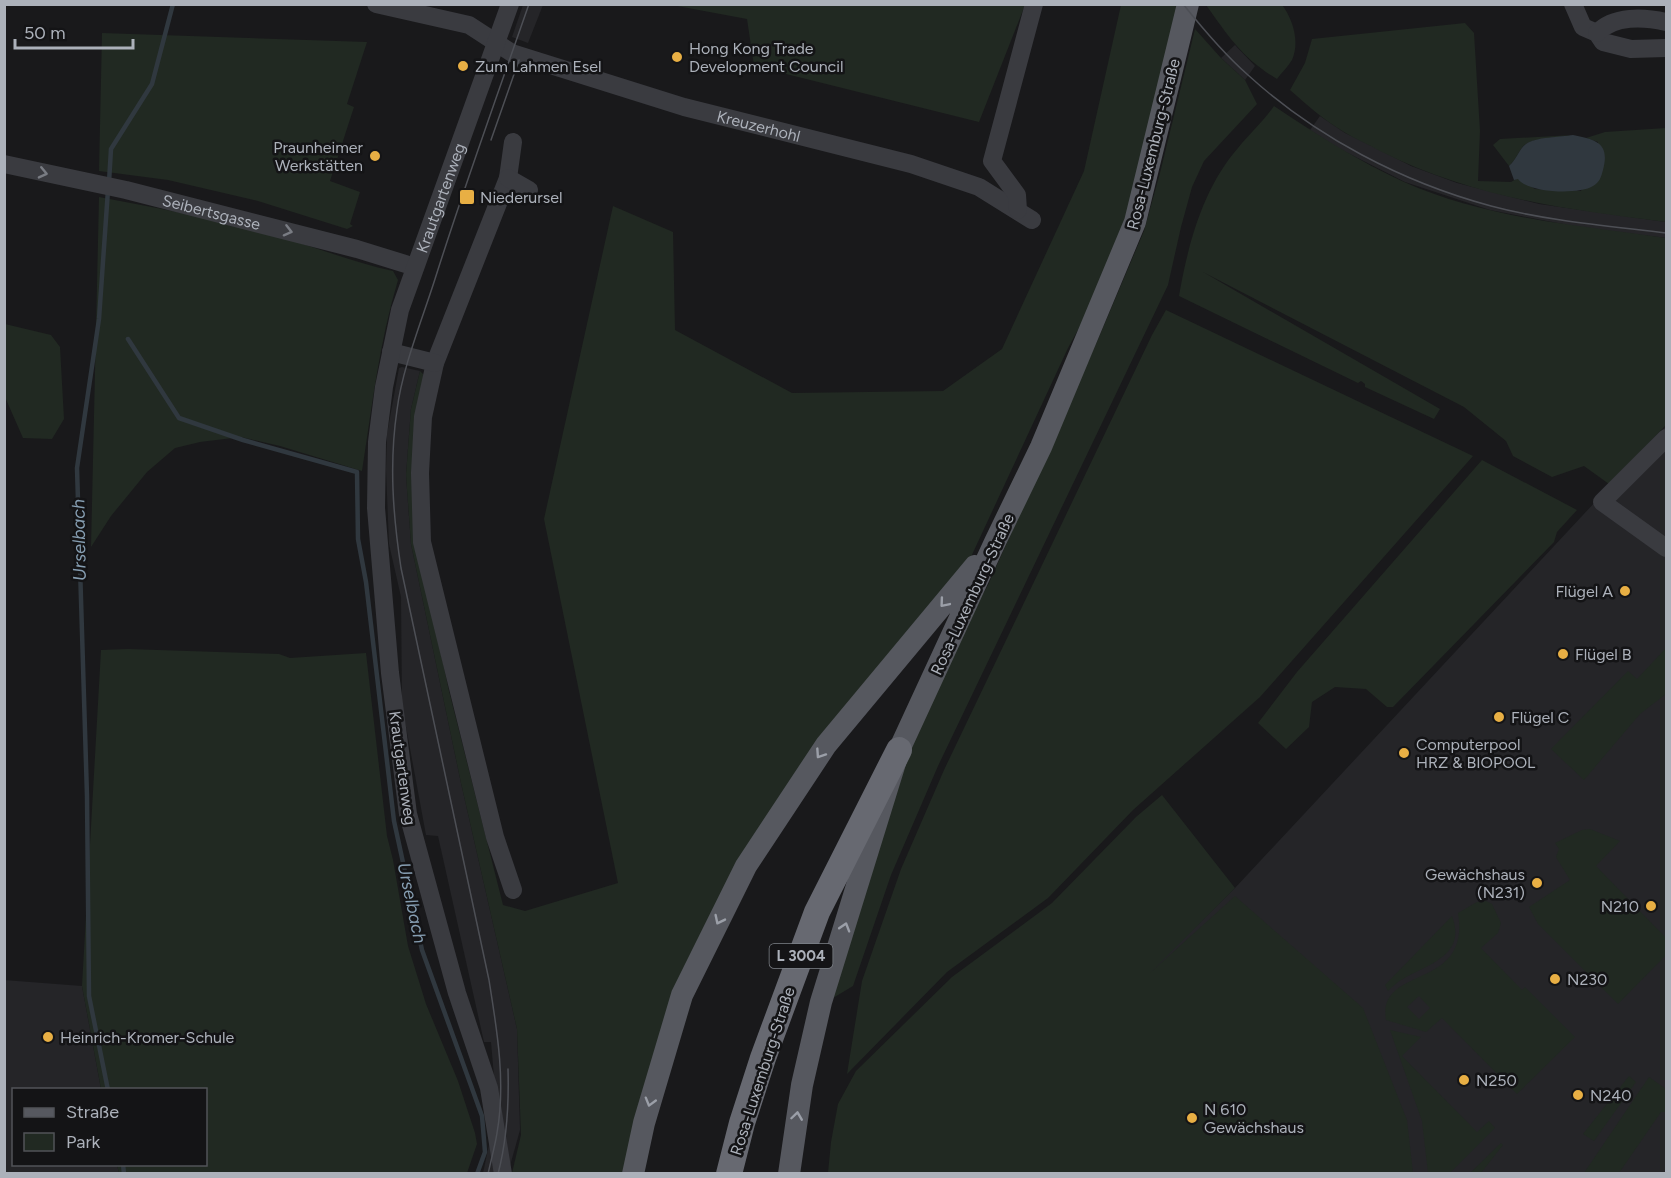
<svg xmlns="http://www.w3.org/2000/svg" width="1671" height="1178" font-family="Figtree,sans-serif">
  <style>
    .built { fill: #252528 }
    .green { fill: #212922; fill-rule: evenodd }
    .water { fill: #30383f }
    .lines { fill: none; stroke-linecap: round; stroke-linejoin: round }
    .stream { stroke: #30383f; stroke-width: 4.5 }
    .minor { stroke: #3a3b40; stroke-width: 18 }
    .major { stroke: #56585f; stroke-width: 22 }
    .highway { stroke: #676971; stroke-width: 26 }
    .tram { stroke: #4d4f55; stroke-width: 1.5 }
    .oneway { stroke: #797c83 }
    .oneway2 { stroke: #9b9fa8 }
    .poi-dot { fill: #e8af44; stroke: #141416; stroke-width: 2 }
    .labels { text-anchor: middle; stroke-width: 5; stroke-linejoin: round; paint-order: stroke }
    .shield { fill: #141416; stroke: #7e8289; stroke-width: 1.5 }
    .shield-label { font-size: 15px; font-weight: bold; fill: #acb1ba }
    .poi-label { font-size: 16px; fill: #acb1ba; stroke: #141416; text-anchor: start }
    .street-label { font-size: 16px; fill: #acb1ba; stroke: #141416 }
    .water-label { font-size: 18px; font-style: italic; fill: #869eb2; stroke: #141416 }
  </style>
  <rect width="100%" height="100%" fill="#19191b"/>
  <path class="built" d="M523,5h20l-15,38 -16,-6z
    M1235,45l20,21 -10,14 -24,-22z
    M1320,116l25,17 29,14 37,19 46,17 82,21 127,18v16l-88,-11 -88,-17 -85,-28 -69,-35 -26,-17z
    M402,367l18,4 -9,38 -5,66 5,69 50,239 56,246 3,101 -12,43h-25l9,-42 3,-43 -4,-46h-7l-46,-206 -12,-1 -24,-130 -1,-108 -12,-53 -3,-74 1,-36 12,-66z
    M1666,426v747l-643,1 112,-188 100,-98z
    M4,980l78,6 19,103 -87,1v74l103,1 2,8h-114z"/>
  <path class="green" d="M672,5h353l-46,117 -225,-56 -7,-47z
    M1121,5h54l4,5 -54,209 -30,80 -27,49 -104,224 -227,293 -108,308h-117l9,-38 -4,-106 -56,-246 -50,-239 -5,-69 5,-66 9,-38 5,5 -8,166 32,149 54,214 22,6 93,-28 -74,-364 69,-313 60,26 2,98 117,63 151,-2 59,-42 82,-178z
    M1206,5h76c11,14 18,37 10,55 -4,7 -11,13 -15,19 -35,-21 -48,-42 -71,-74z
    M1465,23l9,10 6,98 -2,50 33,1 7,-4 17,11 46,2 17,-49 -12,-4 19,-6 61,-4v94c-103,-13 -191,-24 -286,-71 -12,-7 -25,-12 -36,-19 -20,-12 -37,-27 -54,-42l15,-27 7,-24z
    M1195,29l26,29 24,22 12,24 -53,57 -12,26 -11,40 -13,58 -230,481 -47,109 -38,111 -25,15 71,-251 89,-165 111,-248 45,-106 16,-58z
    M102,33l265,9 -20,62 7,3 -24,74 30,11 -10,32 3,2 -6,3 -89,-28 -90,-21 -69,-9z
    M1274,106c42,28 84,55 130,76 83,37 175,43 262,56v187l-57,59 -25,-18 -32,11 -39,-21 -7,-15 -42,-34 -261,-135 237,137 -6,10 -69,-32v-3l-4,-3 -3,2 -179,-87c9,-52 24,-108 59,-148 12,-15 25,-26 36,-42z
    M1573,135c-12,2 -38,3 -47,9 -7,5 -9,15 -17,22l-16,-21 7,-6z
    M99,197c57,11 114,21 170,37 42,11 82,28 124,37l5,9c-19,63 -26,127 -36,191l-82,-25 -39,-9 -41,5 -25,6 -28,24 -36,44 -20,31z
    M1166,310l307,146 -213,241 -127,113 -85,88 -101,74 -100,102 15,-93 39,-112 43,-99 208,-435z
    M5,324l46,11 9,12 4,72 -12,20 -29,-1 -18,-41z
    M1482,460l95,50 -20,22 -3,10 -161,165h-6l-21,-18 -31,-2 -23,15 -3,25 -23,22 -28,-26 39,-51z
    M1666,648v46l-26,20 -56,66 -33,-31 77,-78 9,8z
    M128,649l151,5 11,4 76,-5 21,183 6,24 15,86 18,58 32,77 17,52 2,11 -10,29h-348l-2,-8 89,-1v-74l-105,-1 -19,-103 19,-336z
    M1162,795l73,93 -85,85 85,-77 128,112 44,112 6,53h-585l3,-31 7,-38 18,-33 96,-94 100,-74 84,-86z
    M1590,829l30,12 -24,25 70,72v17l-48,49 -80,-80 -9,-17 41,-27 -14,-23 3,-8 -4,-6 27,-13z
    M1486,901l6,3 9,19 -3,10 -17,15 41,42 3,-3 50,50 -58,57 -75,-76 -16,14 -40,-12c-9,-56 85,-28 72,-107l19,-11zM1419,996l11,12 -11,11 -12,-12z
    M1452,916c15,40 -24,48 -49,63 -6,3 -11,8 -15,12l-3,-6z
    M1390,1030l31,7 -19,19 75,76 12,-11 6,7 -45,45h-22l-6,-52z
    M1629,1076l7,6 -42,59 -11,-7z
    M1649,1077l17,12v23h-5l-42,61h-35z
    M1501,1143l2,2 -22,28h-11z"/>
  <path class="water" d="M1573,135c24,5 37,8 30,35 -2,7 -3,12 -10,16 -14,9 -65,7 -75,-7l-4,1 -5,-14c8,-7 10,-17 17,-22 9,-7 35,-7 47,-9z"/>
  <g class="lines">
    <path class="stream" d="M109,182l2,-33 41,-65 21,-80
      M128,339l51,79 64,22 114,32 1,67 8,43 28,239 28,129 60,166 3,36 -8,22
      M108,1090l-19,-94 -2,-200 -10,-328 22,-149 9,-129
      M123,1164l1,10"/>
    <g class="minor">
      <path id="s1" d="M376,4l93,21 43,28 172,54 227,57 68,23 53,33"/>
      <path d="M1573,4l10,23 14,6 6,9 28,7 35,-1"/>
      <path d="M1597,33c17,-18 47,-16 69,-11"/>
      <path d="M513,142l-5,36 -73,185 -12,54 -3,56 2,69 73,295 18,53"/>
      <path id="s2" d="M4,164l122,26 231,59 58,18"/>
      <path d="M508,178l21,12"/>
      <path d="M1018,210l-1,-15 -25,-34 42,-157"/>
      <path d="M391,352l44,11"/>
      <path d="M1666,438l-64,64 64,46"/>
      <path id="s3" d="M503,1174l-14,-86 -32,-95 -49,-179 -18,-141 -14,-165 1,-66 7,-55 16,-77 110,-306"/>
    </g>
    <path class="major" d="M633,1174l11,-51 38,-128 64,-129 80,-121 149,-179
      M789,1174l13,-89 19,-83 78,-252 96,-208 46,-95 94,-225 53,-218"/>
    <path class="highway" d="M729,1174l13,-51 21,-65 54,-146 82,-162"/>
    <path class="tram" d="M1183,4c20,25 41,50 65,71 68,62 154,107 243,131 56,15 118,20 175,27
      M491,140l28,-80
      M488,1174c3,-14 7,-28 9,-41 9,-51 0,-103 -8,-153l-88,-412c-8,-53 -12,-104 -4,-158 5,-41 25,-90 38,-131 29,-92 62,-183 94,-275
      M498,1174c9,-34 11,-70 10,-105"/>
  </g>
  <defs><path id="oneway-chevron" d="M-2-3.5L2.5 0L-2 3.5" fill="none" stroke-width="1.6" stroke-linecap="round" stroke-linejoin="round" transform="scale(1.5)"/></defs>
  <g class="oneway">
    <use href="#oneway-chevron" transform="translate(43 173) rotate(13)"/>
    <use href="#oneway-chevron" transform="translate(288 231) rotate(14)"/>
  </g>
  <g class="oneway2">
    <use href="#oneway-chevron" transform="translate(944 603) rotate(130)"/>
    <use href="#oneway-chevron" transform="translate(820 754) rotate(124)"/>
    <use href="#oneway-chevron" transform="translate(719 920) rotate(116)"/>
    <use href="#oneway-chevron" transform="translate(845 927) rotate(-73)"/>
    <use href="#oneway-chevron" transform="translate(650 1102) rotate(106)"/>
    <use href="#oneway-chevron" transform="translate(797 1116) rotate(-82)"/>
  </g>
  <g class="poi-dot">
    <circle cx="677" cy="57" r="6"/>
    <circle cx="463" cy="66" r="6"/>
    <circle cx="375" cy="156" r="6"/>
    <rect x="459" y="189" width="16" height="16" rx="3"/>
    <circle cx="1625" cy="591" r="6"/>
    <circle cx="1563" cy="654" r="6"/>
    <circle cx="1499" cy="717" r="6"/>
    <circle cx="1404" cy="753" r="6"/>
    <circle cx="1537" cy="883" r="6"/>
    <circle cx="1651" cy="906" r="6"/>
    <circle cx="1555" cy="979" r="6"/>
    <circle cx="48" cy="1037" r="6"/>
    <circle cx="1464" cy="1080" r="6"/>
    <circle cx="1578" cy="1095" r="6"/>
    <circle cx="1192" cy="1118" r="6"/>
  </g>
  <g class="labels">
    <rect class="shield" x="769.5" y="944" width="63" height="24" rx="4.5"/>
    <g class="shield-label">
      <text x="801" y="961">L 3004</text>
    </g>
    <g class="poi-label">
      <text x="689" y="54">Hong Kong Trade<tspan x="689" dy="18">Development Council</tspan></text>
      <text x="475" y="72">Zum Lahmen Esel</text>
      <text x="363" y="153" text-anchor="end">Praunheimer<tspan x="363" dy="18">Werkstätten</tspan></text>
      <text x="480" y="203">Niederursel</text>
      <text x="1613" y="597" text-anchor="end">Flügel A</text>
      <text x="1575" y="660">Flügel B</text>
      <text x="1511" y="723">Flügel C</text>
      <text x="1416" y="750">Computerpool<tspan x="1416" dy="18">HRZ &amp; BIOPOOL</tspan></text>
      <text x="1525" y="880" text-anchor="end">Gewächshaus<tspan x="1525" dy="18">(N231)</tspan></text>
      <text x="1639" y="912" text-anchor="end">N210</text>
      <text x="1567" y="985">N230</text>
      <text x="60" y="1043">Heinrich-Kromer-Schule</text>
      <text x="1476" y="1086">N250</text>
      <text x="1590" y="1101">N240</text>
      <text x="1204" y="1115">N 610<tspan x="1204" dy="18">Gewächshaus</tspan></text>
    </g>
    <g class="street-label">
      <text dy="6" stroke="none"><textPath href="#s1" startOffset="404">Kreuzerhohl</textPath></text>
      <text transform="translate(1153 144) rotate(-76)" y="6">Rosa-Luxemburg-Straße</text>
      <text dy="6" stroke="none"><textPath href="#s3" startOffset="1000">Krautgartenweg</textPath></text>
      <text dy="6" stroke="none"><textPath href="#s2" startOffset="213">Seibertsgasse</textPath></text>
      <text transform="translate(972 594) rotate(-65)" y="6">Rosa-Luxemburg-Straße</text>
      <text transform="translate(403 768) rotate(82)" y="6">Krautgartenweg</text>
      <text transform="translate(762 1071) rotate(-72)" y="6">Rosa-Luxemburg-Straße</text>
    </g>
    <g class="water-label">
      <text transform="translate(79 540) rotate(-91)" y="6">Urselbach</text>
      <text transform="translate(412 903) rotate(78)" y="6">Urselbach</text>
    </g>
  </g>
  <rect width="1671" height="1178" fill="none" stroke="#acb1ba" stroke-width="12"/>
  <rect x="12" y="1088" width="195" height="78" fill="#141416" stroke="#515358" stroke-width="1.5"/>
  <rect x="24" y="1108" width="30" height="9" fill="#56585f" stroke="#515358" stroke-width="1.5"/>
  <text x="66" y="1118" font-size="18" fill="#acb1ba">Straße</text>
  <rect x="24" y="1133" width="30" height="18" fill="#212922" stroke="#515358" stroke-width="1.5"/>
  <text x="66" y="1148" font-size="18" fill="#acb1ba">Park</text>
  <path d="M15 39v9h118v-9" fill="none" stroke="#acb1ba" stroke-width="3"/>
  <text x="24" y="39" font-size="18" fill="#acb1ba" stroke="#141416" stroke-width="4.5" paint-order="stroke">50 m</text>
</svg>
